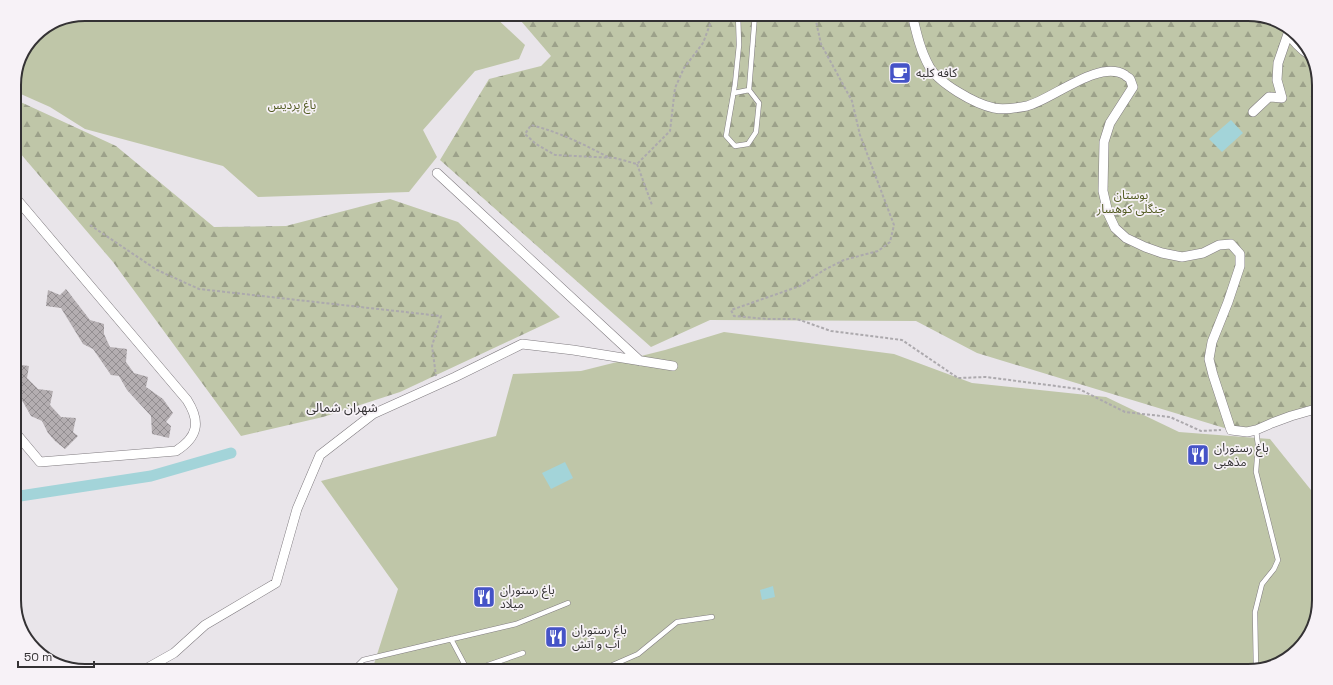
<svg xmlns="http://www.w3.org/2000/svg" width="1333" height="685" font-family="'Space Grotesk','Noto Sans Arabic',sans-serif">
  <style>
    .forest { fill: url(#forest-firs) }
    .garden { fill: #bfc6a8 }
    .water { fill: #a3d4d9 }
    .lines { fill: none; stroke-linecap: round; stroke-linejoin: round }
    .canal { stroke: #a3d4d9; stroke-width: 11 }
    .building { fill: url(#building-cross-hatch) }
    .service-casing { stroke: #807c80; stroke-width: 5.5 }
    .minor-casing { stroke: #807c80; stroke-width: 10 }
    .path { stroke: #aca9ad; stroke-width: 2; stroke-dasharray: 3 2; stroke-linecap: butt }
    .service { stroke: #fff; stroke-width: 4.5 }
    .minor { stroke: #fff; stroke-width: 9 }
    .labels { text-anchor: middle; stroke-width: 3.5; stroke-linejoin: round; paint-order: stroke }
    .poi-label { font-size: 12px; fill: #343234; stroke: #f7f2f7; text-anchor: start }
    .park-label { font-size: 12px; fill: #525b22; stroke: #f7f2f7 }
    .neighbourhood-label { font-size: 13px; fill: #343234; stroke: #f7f2f7 }
    .rim { fill: none; stroke: #343234; stroke-width: 2 }
  </style>
  <defs>
    <pattern id="forest-firs" width="22" height="20" patternUnits="userSpaceOnUse"><rect width="22" height="20" fill="#bfc6a8"/><path d="M5 1l3.5 6h-7zM16 11l3.5 6h-7z" fill="#9ca18a"/></pattern>
    <pattern id="building-cross-hatch" width="8" height="8" patternUnits="userSpaceOnUse"><rect width="8" height="8" fill="#b4aeb1"/><path d="M0 0l8 8M0 8l8-8" fill="none" stroke="#938e91"/></pattern>
  </defs>
  <rect width="100%" height="100%" fill="#e9e5ea"/>
  <path class="forest" d="M515,14h733l31,7 28,25 12,35v327l-63,22h-25l-254,-77 -61,-32 -206,-1 -59,27 -211,-187 49,-81 52,-13 10,-10z
    M14,99l102,47 98,81 72,-1 104,-27 68,23 102,95 -160,75 -77,25 -82,19 -128,-174 -99,-116z"/>
  <path class="garden" d="M85,14h407l33,31 -6,14 -44,12 -52,59 14,27 -28,35 -151,5 -35,-31 -138,-37 -35,-22 -36,-16v-10l21,-46 23,-16z
    M724,332l170,22 78,29 134,14 73,35 91,7 49,61v100l-7,31 -28,30 -36,10h-869l-5,-7 24,-75 -77,-108 175,-45 17,-62 68,-3 84,-21z"/>
  <path class="water" d="M1231,120l12,13 -21,19 -13,-13z
    M565,462l8,16 -22,11 -9,-16z
    M773,586l2,11 -13,3 -2,-10z"/>
  <g class="lines">
    <path class="canal" d="M14,501l6,-5 131,-20 80,-23"/>
  </g>
  <path class="building" d="M66,289l24,31 14,4v10l6,13 17,2 -1,13 8,11 14,4 -2,10 17,12 10,14 -7,9 5,4 -2,12 -17,-4 -1,-18 -24,-26 -8,-14 -8,-1 -18,-26 -10,-5 -22,-36 -15,-2 2,-16 12,5z
    M14,364l15,2 -2,12 11,11 15,2 -3,14 11,12 15,1 -3,14 5,4 -13,13 -10,-8 -7,-8 -6,-12 -11,-5 -12,-21 -5,-4z"/>
  <g class="lines">
    <g class="service-casing">
      <path id="service" d="M738,14l1,31 -4,39 -9,52 9,10 13,-2 8,-12 3,-29 -10,-13 6,-76
        M734,93l15,-3
        M1256,430l2,15 -2,27 22,88 -4,9 -12,15 -7,28 1,57
        M451,639l17,32
        M118,671l5,-2 17,2
        M352,671l11,-11 153,-36 52,-21
        M471,671l52,-18
        M599,671l39,-17 39,-32 35,-5"/>
    </g>
    <g class="minor-casing">
      <path id="minor" d="M912,14c4,17 8,36 17,52 9,17 46,38 65,42 11,2 22,0 33,-2 26,-7 72,-47 98,-31 1,2 4,2 5,4 1,2 2,6 3,8l-23,36 -6,19 -1,49 5,22 7,15 11,10 19,9 17,6 20,4 21,-4 16,-8 12,-1 9,10v12l-12,36 -16,40 -3,17 4,16 18,55 16,2 9,-2 16,-7 19,-7 28,-8
        M1288,29c1,10 15,22 23,27
        M1253,112l16,-15 13,1 -5,-18 1,-17 10,-29
        M437,173l203,188
        M14,196l173,204c14,22 11,37 -11,51l-136,11 -26,-31
        M142,671l32,-18 31,-28 71,-42 21,-74 23,-54 53,-41 82,-37 67,-33 51,6 100,16"/>
    </g>
    <path class="path" d="M820,14l-4,7 5,23 31,57 8,34 34,90 -4,17 -12,9 -34,9 -20,10 -24,16 -69,24 3,6 33,3h30l34,12 71,9 56,38 28,-1 93,12 46,23 45,5 31,14 20,-1
      M608,157c-25,-13 -49,-25 -77,-32l-6,9 11,10 19,11 60,3 22,6 33,-33 5,-43 9,-20 19,-25 11,-29
      M637,164l15,41
      M90,225l67,45 42,19 242,27 -9,30 4,30"/>
    <use href="#service" class="service"/>
    <use href="#minor" class="minor"/>
  </g>
  <defs>
    <g id="cafe-square" transform="scale(1.15)"><rect x="-9" y="-9" width="18" height="18" rx="4" fill="#4553c7" stroke="#f7f2f7"/><path d="M-5.5-4.5H6V0H3Q3 3.5 0 3.5H-2.5Q-5.5 3.5-5.5 0ZM3-3.2v2h1.7v-2ZM-6 4.5H4V6H-6Z" fill="#fff"/></g>
    <g id="restaurant-square" transform="scale(1.15)"><rect x="-9" y="-9" width="18" height="18" rx="4" fill="#4553c7" stroke="#f7f2f7"/><path d="M-5-6h1v4h1v-4h1v4h1v-4h1v5L-1.5 .5V6h-2V.5L-5-1ZM5-6V6H3V1.5H1.5Q1.5-4 5-6Z" fill="#fff"/></g>
  </defs>
  <g fill-rule="evenodd">
    <use href="#cafe-square" x="900" y="73"/>
    <use href="#restaurant-square" x="1198" y="455"/>
    <use href="#restaurant-square" x="484" y="597"/>
    <use href="#restaurant-square" x="556" y="637"/>
  </g>
  <g class="labels">
    <g class="poi-label">
      <text x="916" y="77">کافه کلبه</text>
      <text x="1214" y="452">باغ رستوران<tspan x="1214" dy="14">مذهبی</tspan></text>
      <text x="500" y="594">باغ رستوران<tspan x="500" dy="14">میلاد</tspan></text>
      <text x="572" y="634">باغ رستوران<tspan x="572" dy="14">آب و آتش</tspan></text>
    </g>
    <g class="park-label">
      <text x="292" y="109">باغ پردیس</text>
      <text x="1131" y="199">بوستان<tspan x="1131" dy="14">جنگلی کوهسار</tspan></text>
    </g>
    <g class="neighbourhood-label">
      <text x="342" y="412">شهران شمالی</text>
    </g>
  </g>
  <path d="M0 0H1333V685H0ZM85 21H1248A64 64 0 0 1 1312 85V600A64 64 0 0 1 1248 664H85A64 64 0 0 1 21 600V85A64 64 0 0 1 85 21Z" fill="#f7f2f7" fill-rule="evenodd"/>
  <path class="rim" d="M85 21H1248A64 64 0 0 1 1312 85V600A64 64 0 0 1 1248 664H85A64 64 0 0 1 21 600V85A64 64 0 0 1 85 21Z"/>
  <path d="M18 661v6h76v-6" fill="none" stroke="#343234" stroke-width="2"/>
  <text x="24" y="661" font-size="12" fill="#343234" stroke="#f7f2f7" stroke-width="3" paint-order="stroke">50 m</text>
</svg>
